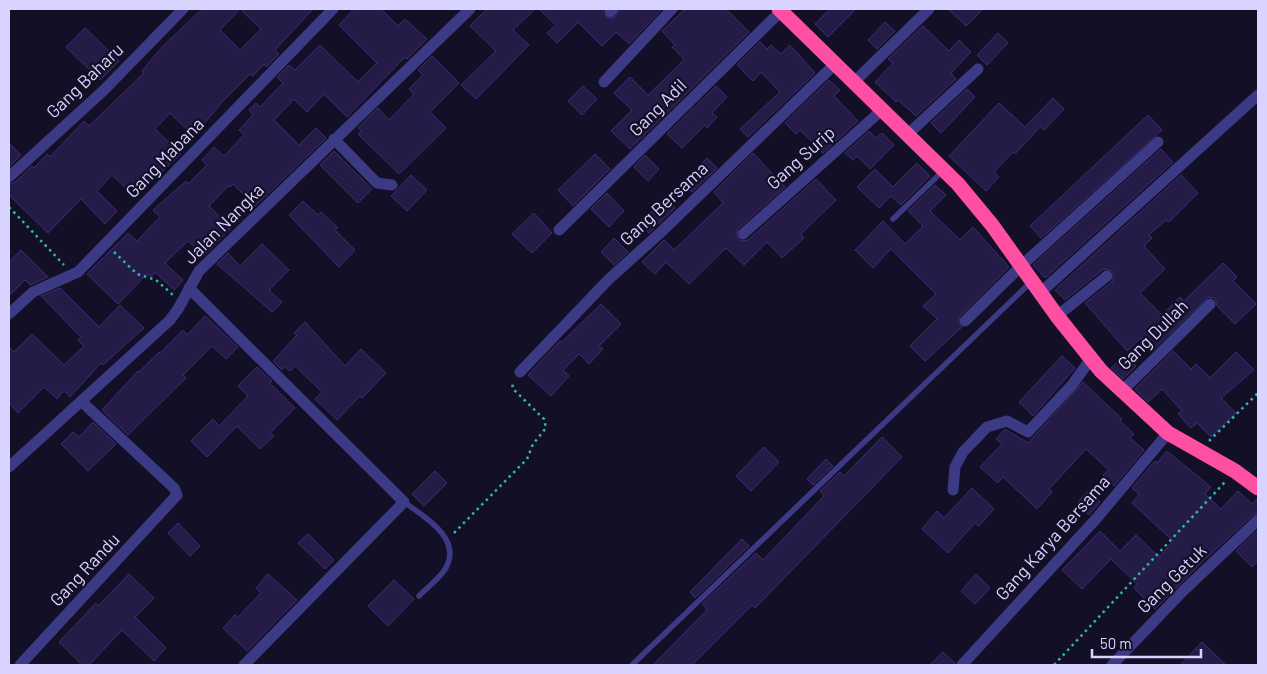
<svg xmlns="http://www.w3.org/2000/svg" width="1267" height="674" font-family="Barlow,sans-serif">
  <style>
    .building { fill: #241b47; stroke: #3b2d73 }
    .lines { fill: none; stroke-linecap: round; stroke-linejoin: round }
    .path { stroke: #2fb8b0; stroke-width: 2.5; stroke-dasharray: 2.5 4; stroke-linecap: butt }
    .lane { stroke: #3d3a85; stroke-width: 5.5 }
    .street { stroke: #3d3a85; stroke-width: 11 }
    .highway { stroke: #ff4fa3; stroke-width: 15 }
    .labels { text-anchor: middle; stroke-width: 4.5; stroke-linejoin: round; paint-order: stroke }
    .street-label { font-size: 18px; fill: #d9d4ff; stroke: #130f26 }
  </style>
  <rect width="100%" height="100%" fill="#130f26"/>
  <path class="building" d="M202,9h38l-20,21 20,20 21,-21 -21,-20h73l-38,41 4,4 -13,13 -2,-3 -11,12 -3,-2 -28,28 -28,34 -24,-23 -15,16 26,25 -29,27 -8,-8 -16,17 -16,-15 -15,16 20,20 -12,13 -24,-25 -33,34 -39,-38v-11l5,-1 18,-17 2,2 13,-14 3,3 34,-36 5,5 55,-53 -2,-2 19,-23z
    M354,9h27l17,17 7,-7 22,20 -20,20 -2,-2 -58,60 -23,-23 -17,18 -13,-13 -20,21 25,25 17,-17 10,10 -3,3 -68,65 -22,-22 -3,3 -2,-1 -19,20 22,22 -27,28 -16,-15 -23,22 18,17 -9,10 -19,-18 -4,5 -4,-3 -29,30 -31,-30 41,-41 9,8 23,-24 -7,-7 33,-29 2,3 19,-19 -5,-5 12,-13 10,9 20,-21 -5,-5 14,-15 -4,-5 7,-7 4,4 23,-24 -6,-6 12,-12 6,5 25,-25 38,37 19,-19 -38,-38z
    M487,9h48l-22,21 16,15 -53,54 -15,-14 35,-34 -26,-25z
    M539,9h64v5l6,5 6,-2 5,-8h42l-33,35 -13,-12 -14,14 -24,-24 -21,21 -10,-10 9,-8z
    M685,9h41l23,23 -119,117 -19,-18 21,-21 -18,-17 16,-16 18,18 32,-31 4,-5 -12,-12 3,-2 -13,-14z
    M830,9h26l-28,28 -13,-13z
    M948,9h35l-17,17z
    M885,22l10,9 -18,18 -9,-9z
    M923,26l26,25 10,-11 12,12 -20,21 5,6 -40,37 -18,-16 -2,2 -21,-20 18,-19 -5,-4z
    M85,28l34,33 -19,19 -34,-33z
    M998,33l10,10 -21,22 -10,-10z
    M760,42l7,7 4,-4 10,9 9,-9 25,28 -67,64 -8,-8 40,-37 -19,-20 -8,9 -16,-16z
    M432,56l27,27 -29,29 16,16 -47,46 -41,-40 3,-3 -3,-3 20,-20 11,12 25,-26 -5,-5 14,-14 -5,-5z
    M829,80l11,10 -6,6 24,25 -35,32 -23,-23 -4,4 -11,-11z
    M583,86l14,13 -15,16 -14,-14z
    M716,86l11,11 -15,16 5,4 -10,11 -2,-3 -23,23 -15,-14z
    M967,89l8,8 -34,36 -10,-10z
    M1053,98l11,11 -20,21 -4,-3 -25,27 -2,-2 -19,20 5,5 -13,14 -37,-35 50,-53 26,24z
    M1148,115l14,15 -121,108 -11,-12z
    M869,131l7,7 6,-5 12,12 -24,24 -13,-13 -4,4 -8,-7z
    M9,143l12,12 -12,12z
    M1161,149l12,13 -128,116 -12,-13z
    M334,151l38,38 -14,14 -38,-38z
    M753,153l32,34 -47,42 -2,6 4,6 8,-1 68,-61 20,21 -35,34 3,4 -22,20 -15,-16 -23,23 -18,-17 -37,36 -23,-22 -11,12 -13,-12 22,-22 10,10 49,-47 -9,-11z
    M595,154l15,15 -37,37 -15,-16z
    M645,155l14,14 -11,12 -14,-14z
    M707,158l10,10 -25,24 -9,-9z
    M917,163l13,13 -29,29 -10,-9 -12,12 -22,-21 18,-18 18,18z
    M411,175l16,15 -20,21 -16,-15z
    M1181,175l17,18 -29,29 -3,-2 -17,15 3,3 -8,8 21,23 -25,24 22,22 18,-18 4,4 39,-38 14,14 -4,4 23,23 -21,20 -18,-18 -2,-8 -7,-1 -55,53 -12,-12 -14,13 -42,-48 27,-21 2,-7 -2,-4 -6,-2 -4,1 -37,30 -10,-10z
    M935,185l11,10 -16,16 30,29 13,-13 36,40 -49,49 -2,6 4,5 -37,34 -15,-15 27,-27 -14,-13 13,-12 -45,-45 -18,19 -18,-18 28,-29 22,23 18,-18 -15,-15z
    M607,193l17,18 -15,16 -18,-18z
    M665,198l10,10 -26,25 -9,-10z
    M303,201l15,14 3,-3 17,16 -3,2 20,20 -16,17 -50,-52z
    M534,213l18,20 -20,20 -20,-19z
    M614,238l14,14 -14,13 -13,-13z
    M262,244l27,26 -20,20 13,12 -10,10 -55,-48 11,-11 12,13z
    M21,250l27,27 -18,8 -5,-5 -16,16v-34z
    M60,288l39,39 21,-22 24,23 -41,37 -2,-2 -31,34 -6,-6 -7,8 -13,-12 -26,26 -9,-10v-56l5,5 18,-18 32,31 20,-19 -6,-6 3,-3 -40,-41z
    M601,304l20,20 -22,22 4,3 -14,15 -10,-10 -16,16 6,6 -18,20 -23,-21 32,-34 2,1z
    M205,316l33,31 -12,12 -14,-13 -29,29 3,3 -58,57 -26,-25 36,-39 1,1 20,-20 1,1 23,-23 4,5z
    M305,322l40,44 16,-17 25,24 -24,25 -2,-2 -23,24 -22,-21 7,-7 -27,-26 -5,5 -5,-4 -3,3 -9,-9 24,-26 -3,-2z
    M1173,351l18,18 5,-5 14,14 26,-26 18,18 -33,28 15,15 -25,24 -14,-14 -6,5 -13,-14 4,-3 -20,-22 -14,13 -13,-13z
    M1125,355l11,11 -13,13 -12,-11z
    M1062,356l13,12 -42,48 -14,-14z
    M257,367l15,14 -2,2 25,25 -25,25 4,3 -14,13 -23,-23 -30,31 -16,-16 22,-22 6,7 29,-30 -10,-10z
    M1083,382l39,37 -2,2 14,13 -4,4 14,12 -30,36 -11,-11 6,-5 -23,-21 -37,40 3,3 -15,17 -34,-32 -5,6 -18,-16 22,-23 -6,-5 9,-10 23,14z
    M93,422l23,22 -28,27 -27,-27 12,-12 6,5z
    M882,437l20,20 -147,151 -3,-3 -60,60h-39l54,-55 -5,-6 54,-51 7,7 61,-64 -4,-5 20,-19 4,4z
    M764,447l15,15 -28,29 -15,-15z
    M1167,451l44,36 -6,7 16,15 17,-18 14,13 6,-6v15l-5,2 -50,46 -48,48 -21,-21 3,-4 -26,-25 -29,30 -20,-19 38,-39 20,20 16,-16 23,22 14,-16 -41,-38 7,-9 -7,-6 23,-27 2,2z
    M826,459l7,7 -20,19 -6,-6z
    M435,471l12,12 -23,23 -12,-12z
    M972,488l22,21 -15,17 -4,-3 -27,30 -26,-24 15,-18 7,7z
    M1088,491l12,11 -11,13 -12,-12z
    M178,523l22,23 -10,10 -22,-23z
    M1258,530v30l-6,7 -16,-16z
    M308,534l26,26 -9,9 -27,-26z
    M742,539l7,7 -54,52 -5,-6z
    M129,574l25,24 -19,19 31,31 -12,13 -32,-31 -33,35h-7l-23,-23 37,-39 2,3z
    M268,574l29,26 -50,51 -24,-23 12,-13 3,2 23,-24 -5,-5z
    M976,574l14,14 -15,16 -14,-13z
    M394,580l20,19 -26,27 -20,-20z
    M1202,642l24,23h-46z
    M943,652l12,11v2h-25z"/>
  <g class="lines">
    <path class="path" d="M9,207l55,58
      M114,252l23,22 19,6 17,15
      M1209,441l49,-48
      M454,533l73,-74 6,-15 13,-16 -2,-9 -31,-30 -1,-7
      M1054,665l171,-183"/>
    <path class="lane" d="M893,219l50,-48
      M404,502c21,15 61,38 40,69 -7,9 -17,17 -25,25
      M632,665l400,-384"/>
    <path class="street" d="M610,12l3,-3
      M604,82l68,-73
      M853,83l76,-74
      M908,134l70,-65
      M334,139l43,44 15,2
      M9,177l95,-87 79,-81
      M559,230l222,-219
      M743,234l140,-125
      M189,288l215,214 -160,163
      M1040,293l218,-198
      M9,314l24,-22 45,-20 255,-263
      M1057,316l50,-40
      M965,321l56,-55 137,-124
      M520,372l89,-93 50,-45 175,-169
      M1121,392l89,-88
      M9,467l161,-147 8,-11 21,-38 271,-262
      M953,490l2,-23 8,-15 24,-25 20,-6 21,11 44,-47 18,-25
      M20,665l157,-170 -3,-7 -93,-87
      M962,665l134,-146 72,-86
      M1112,665l71,-74 75,-71"/>
    <path class="highway" d="M779,9l179,175 34,41 65,91 44,55 67,62 67,38 23,17"/>
  </g>
  <g class="labels">
    <g class="street-label">
      <text transform="translate(85 81) rotate(-44)" y="6">Gang Baharu</text>
      <text transform="translate(658 108) rotate(-45)" y="6">Gang Adil</text>
      <text transform="translate(165 158) rotate(-46)" y="6">Gang Mabana</text>
      <text transform="translate(801 158) rotate(-42)" y="6">Gang Surip</text>
      <text transform="translate(664 204) rotate(-43)" y="6">Gang Bersama</text>
      <text transform="translate(224 224) rotate(-45)" y="6">Jalan Nangka</text>
      <text transform="translate(1153 335) rotate(-45)" y="6">Gang Dullah</text>
      <text transform="translate(1053 538) rotate(-48)" y="6">Gang Karya Bersama</text>
      <text transform="translate(85 570) rotate(-47)" y="6">Gang Randu</text>
      <text transform="translate(1172 579) rotate(-45)" y="6">Gang Getuk</text>
    </g>
  </g>
  <rect width="1267" height="674" fill="none" stroke="#d9d4ff" stroke-width="20"/>
  <path d="M1092 649v8h109v-8" fill="none" stroke="#d9d4ff" stroke-width="2.5"/>
  <text x="1100" y="649" font-size="15" fill="#d9d4ff" stroke="#130f26" stroke-width="4" paint-order="stroke">50 m</text>
</svg>
